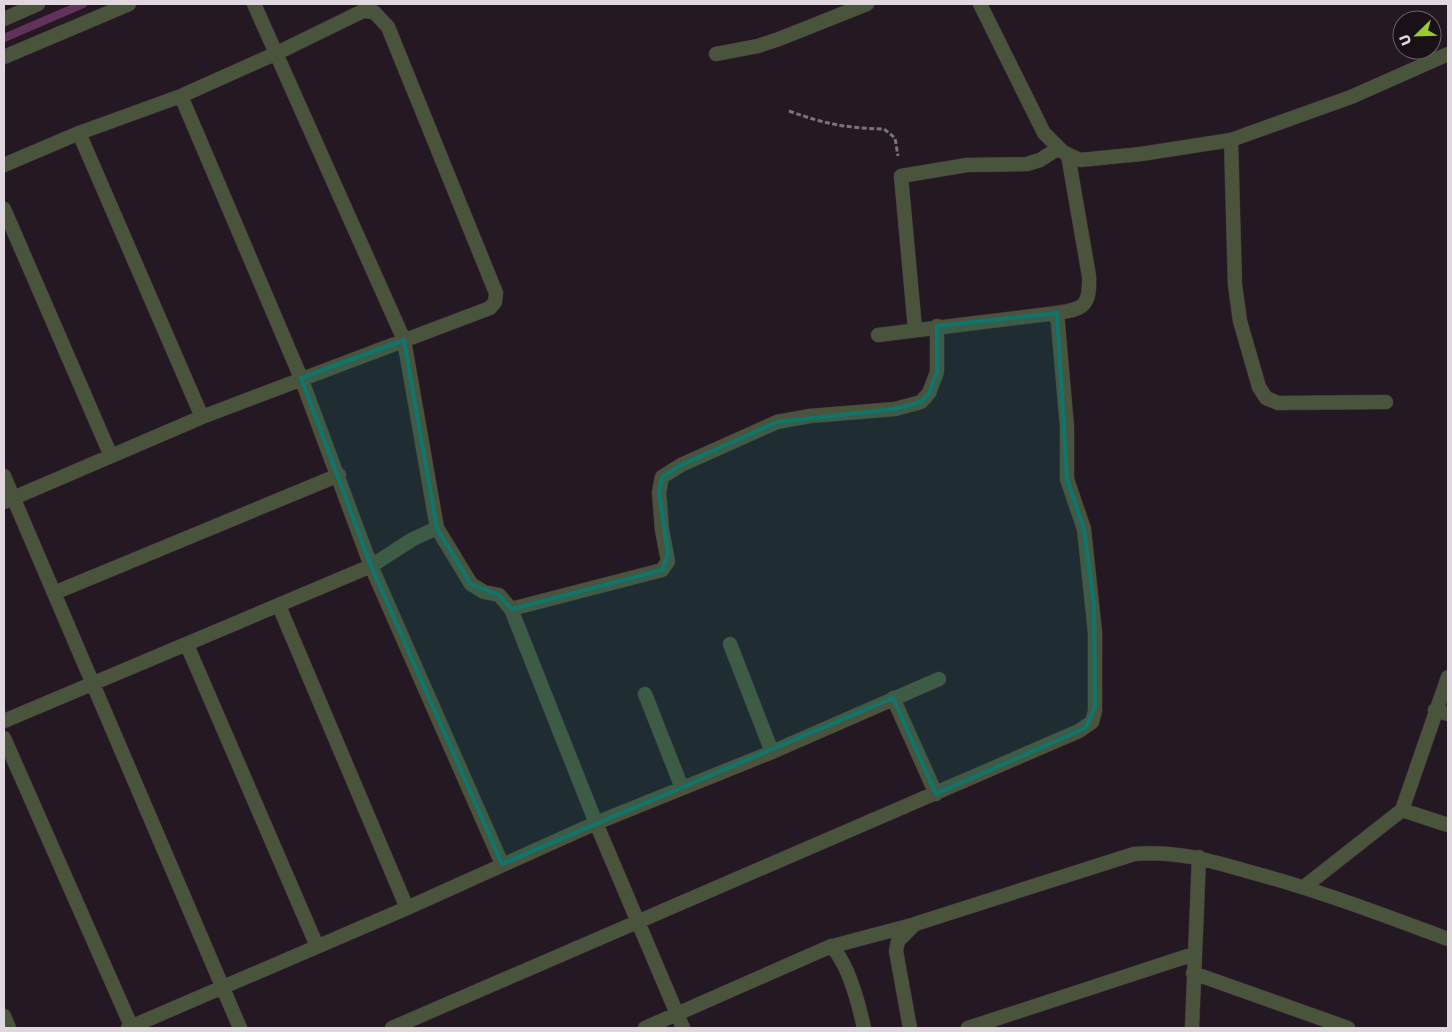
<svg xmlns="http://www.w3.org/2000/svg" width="1452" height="1032" font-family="'Golos Text',sans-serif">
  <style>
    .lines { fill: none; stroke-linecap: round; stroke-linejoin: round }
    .stream { stroke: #63325a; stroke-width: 8 }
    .minor-casing { stroke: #3e343c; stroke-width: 15 }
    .tertiary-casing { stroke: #3e343c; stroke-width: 15 }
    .path { stroke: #7b7279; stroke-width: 3; stroke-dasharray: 5 2.5; stroke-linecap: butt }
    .minor { stroke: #4a543c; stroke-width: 14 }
    .tertiary { stroke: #4a543c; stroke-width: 14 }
    .marked { fill: #0f766e; fill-opacity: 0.2; stroke: #0f766e; stroke-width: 4; stroke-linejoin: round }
  </style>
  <rect width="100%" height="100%" fill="#241922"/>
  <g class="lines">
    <path class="stream" d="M4,38l79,-34"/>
    <g class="minor-casing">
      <path id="minor" d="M254,4l150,336 33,188 34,56 13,8 15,3 12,14 85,214 87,205
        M4,19l34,-15
        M716,54l42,-8 21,-7 88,-35
        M4,57l125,-53
        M181,96l120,282 70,188 131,298
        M79,133l123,284
        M1231,140l4,145 5,36 19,66 7,11 12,5 108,-1
        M4,165l75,-32 102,-37 96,-43 86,-42 11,1 14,15 108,266 -1,9 -5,6 -288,109 -198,85
        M4,209l107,247
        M915,329l-14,-153 66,-11 60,-1 13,-4 19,-12
        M878,335l179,-22c28,-4 33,-8 32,-37l-21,-121
        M4,476l236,552
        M54,593l285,-118
        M279,606l128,302
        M511,609l151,-39 6,-9 -6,-31 -3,-38 3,-15 19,-12 96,-43 33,-6 85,-7 26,-7 8,-9 8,-21v-46
        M730,644l42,108
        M187,645l130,301
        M645,694l37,94
        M893,698l43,96
        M1435,710l13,4
        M4,721l367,-155 42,-27 24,-11
        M4,738l128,290
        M1402,810l46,15
        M1304,887l98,-77 46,-133
        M831,946c17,17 28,59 33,82
        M1193,973l155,55
        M4,1016l5,12
        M128,1028l279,-120 189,-85 176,-71 167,-73
        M392,1028l687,-297 13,-9 3,-11v-78l-11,-104 -17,-50v-52l-10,-114
        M645,1028l184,-81 83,-22
        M910,1028l-14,-77 2,-10 17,-17 219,-70c41,-4 78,7 116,18 68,18 133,43 198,67
        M968,1028l226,-74
        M1192,1028l7,-171"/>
    </g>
    <g class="tertiary-casing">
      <path id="tertiary" d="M980,4l64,129 19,19 17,8 61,-6 90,-14 120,-43 97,-43"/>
    </g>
    <path class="path" d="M789,111c36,13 57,17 95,18l11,9 3,18"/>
    <use href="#minor" class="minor"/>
    <use href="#tertiary" class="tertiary"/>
  </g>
  <path class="marked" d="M1057,313l10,166 17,50 10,76 1,102 -9,21 -150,66 -43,-96 -391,166 -131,-298 -70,-188 103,-38 33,188 34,56 28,11 13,14 150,-39 6,-16 -9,-62 3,-15 19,-12 96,-43 118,-13 26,-7 8,-9 8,-21v-46z"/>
  <rect width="1452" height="1032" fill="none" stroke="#e0d8de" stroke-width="10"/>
  <g transform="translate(1417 35) rotate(247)"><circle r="24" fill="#1a1018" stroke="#696067"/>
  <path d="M0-4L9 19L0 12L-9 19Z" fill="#9bcb33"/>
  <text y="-8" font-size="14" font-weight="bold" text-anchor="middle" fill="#e0d8de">U</text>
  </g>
</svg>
